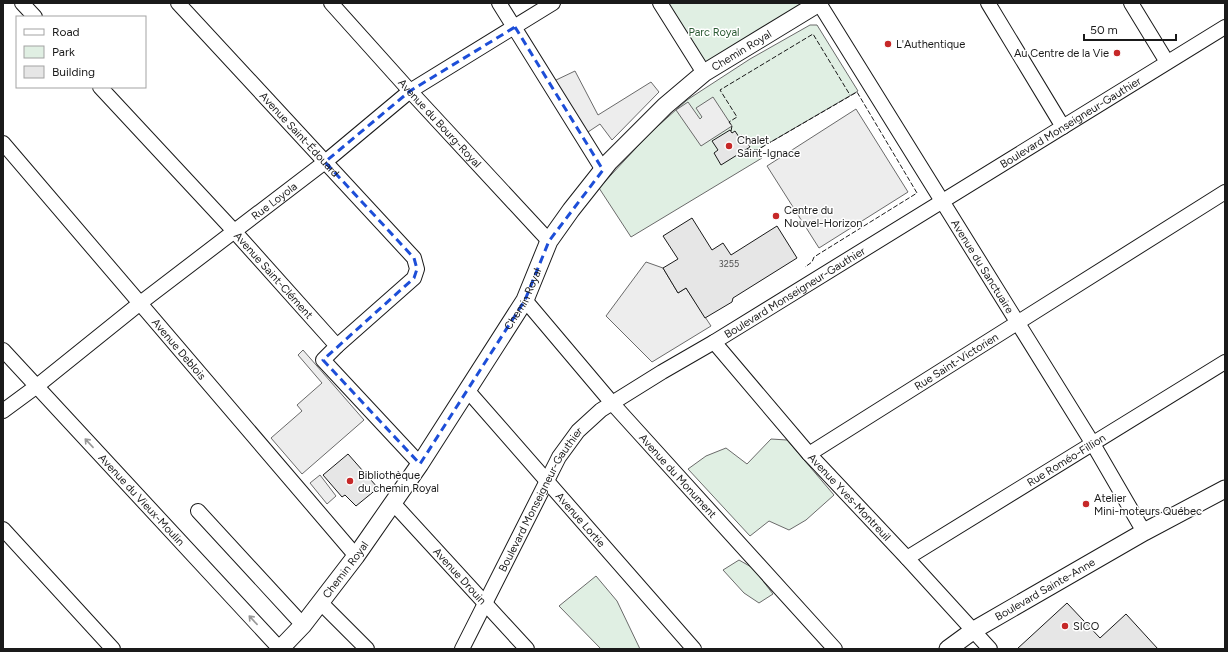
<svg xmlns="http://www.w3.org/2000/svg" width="1228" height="652" font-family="Figtree,sans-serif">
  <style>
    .green { fill: #e0efe3; stroke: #6a6a6a }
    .parking { fill: #ededed; stroke: #6a6a6a }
    .building { fill: #e6e6e6; stroke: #1a1a1a }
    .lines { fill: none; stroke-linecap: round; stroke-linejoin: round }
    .minor-casing { stroke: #1a1a1a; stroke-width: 16 }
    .major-casing { stroke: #1a1a1a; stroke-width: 19 }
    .minor { stroke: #fff; stroke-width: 14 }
    .major { stroke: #fff; stroke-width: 17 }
    .fence { stroke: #1a1a1a; stroke-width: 1; stroke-dasharray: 5 2; stroke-linecap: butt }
    .oneway { stroke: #989898 }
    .marked { fill: none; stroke: #1d4ed8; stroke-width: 3; stroke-dasharray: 8 5; stroke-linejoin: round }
    .poi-dot { fill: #c62828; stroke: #fff; stroke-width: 1.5 }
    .labels { text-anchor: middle; stroke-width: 3; stroke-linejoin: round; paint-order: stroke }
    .number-label { font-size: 9px; fill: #4d4d4d }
    .park-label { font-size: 11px; fill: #2b5a34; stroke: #fff }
    .poi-label { font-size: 11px; fill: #1a1a1a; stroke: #fff; text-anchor: start }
    .street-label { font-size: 11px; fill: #1a1a1a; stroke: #fff }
  </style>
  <rect width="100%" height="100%" fill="#fff"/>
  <path class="green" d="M660,3h159l-115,70z
    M810,25h7l41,66 -101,59 5,8 -131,79 -32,-49 50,-54 38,-34 63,-41z
    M771,439l16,1 47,55 -28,25 -17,10 -20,-9 -19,15 -62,-67 18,-13 20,-8 21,16z
    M739,560l14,8 20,26 -14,9 -15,-10 -21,-23z
    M596,576l21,25 23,48h-39l-42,-43z"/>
  <path class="parking" d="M575,71l23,44 53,-33 8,10 -47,48 -12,-16 -15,10 -31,-53z
    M713,97l19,29 -31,20 -25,-36 12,-8 12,17 2,-2 -6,-9z
    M856,109l52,83 -89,56 -52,-82z
    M646,262l17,6 15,25 8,-5 25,38 -59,36 -46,-46z
    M303,350l61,70 -62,54 -31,-36 31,-27 -5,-6 25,-22 -24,-28z
    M320,475l16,21 -9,8 -17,-21z"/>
  <path class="building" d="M730,130l2,3 3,-2 4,6 3,-2 8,12 -29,18 -7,-12 4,-3 -6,-9z
    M692,218l20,32 11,-7 8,12 46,-29 20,32 -64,40 -1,4 -27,16 -19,-30 -8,5 -15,-25 15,-9 -15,-23z
    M348,454l30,34 -22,18 -11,-11 -3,2 -19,-22z
    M1067,603l33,35 26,-24 32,35h-141z"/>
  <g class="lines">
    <g class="minor-casing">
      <g id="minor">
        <path d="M22,3l13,14"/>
        <path id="s1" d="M178,3l236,255 3,11 -3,9 -77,68"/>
        <path id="s2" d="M331,3l79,88 139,150"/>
        <path d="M499,3l104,167"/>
        <path d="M660,3l44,70"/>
        <path id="s3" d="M819,3l274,441 51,88"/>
        <path d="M988,3l75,124"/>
        <path d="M1131,3l36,59"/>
        <path id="s4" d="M100,87l134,144 103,115 -14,14 97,104"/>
        <path id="s5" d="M3,143l353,413"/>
        <path id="s6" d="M525,300l87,103 223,246"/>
        <path id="s7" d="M714,342l95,112 98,104 83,91"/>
        <path id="s8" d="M3,350l277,299"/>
        <path id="s9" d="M468,391l226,258"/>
        <path id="s10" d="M3,411l34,-25 102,-82 186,-142 85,-71 143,-88"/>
        <path id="s11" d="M809,454l416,-262"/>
        <path id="s12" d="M393,503l134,146"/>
        <path d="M198,511l105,114"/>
        <path d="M3,529l110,120"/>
        <path id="s13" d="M907,558l318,-196"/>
        <path d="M320,602l47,47"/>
        <path id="s14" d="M462,649l97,-192 19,-26 23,-21 61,-38 52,-30 511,-315"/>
      </g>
    </g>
    <g class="major-casing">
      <g id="major">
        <path id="s15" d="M280,649l23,-24 53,-69 64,-92 105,-164 24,-59 22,-31 38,-48 56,-56 39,-33 115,-70"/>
        <path id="s16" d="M948,649l26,-19 170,-98 81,-43"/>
      </g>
    </g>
    <use href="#minor" class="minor"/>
    <use href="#major" class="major"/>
    <path class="fence" d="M731,131l1,-5 -3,-4 8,-5 -17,-27 93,-56 37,61
      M747,149l10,1 100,-58 60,101 -103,64 -2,5 -7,5"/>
  </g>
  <defs><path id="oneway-shaft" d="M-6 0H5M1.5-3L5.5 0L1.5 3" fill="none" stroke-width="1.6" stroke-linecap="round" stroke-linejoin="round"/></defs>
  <g class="oneway">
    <use href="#oneway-shaft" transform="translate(89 443) rotate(-133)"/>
    <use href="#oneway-shaft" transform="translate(253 620) rotate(-133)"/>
  </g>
  <path class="marked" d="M515,27l88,143 -54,71 -24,59 -105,164 -97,-104 91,-82 3,-9 -3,-11 -89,-96 85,-71z"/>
  <g class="poi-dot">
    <circle cx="888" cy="44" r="4"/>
    <circle cx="1117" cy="53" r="4"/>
    <circle cx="729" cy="146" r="4"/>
    <circle cx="776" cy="216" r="4"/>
    <circle cx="350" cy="481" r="4"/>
    <circle cx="1086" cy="504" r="4"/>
    <circle cx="1065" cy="626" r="4"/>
  </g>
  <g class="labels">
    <g class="number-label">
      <text x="729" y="267">3255</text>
    </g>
    <g class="park-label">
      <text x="714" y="36">Parc Royal</text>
    </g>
    <g class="poi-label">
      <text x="896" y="48">L'Authentique</text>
      <text x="1109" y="57" text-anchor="end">Au Centre de la Vie</text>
      <text x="737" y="144">Chalet<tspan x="737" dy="13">Saint-Ignace</tspan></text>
      <text x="784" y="214">Centre du<tspan x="784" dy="13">Nouvel-Horizon</tspan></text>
      <text x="358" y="479">Bibliothèque<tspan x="358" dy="13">du chemin Royal</tspan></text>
      <text x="1094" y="502">Atelier<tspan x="1094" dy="13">Mini-moteurs Québec</tspan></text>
      <text x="1073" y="630">SICO</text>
    </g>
    <g class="street-label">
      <text dy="4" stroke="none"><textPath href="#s15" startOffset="764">Chemin Royal</textPath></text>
      <text dy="4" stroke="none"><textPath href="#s14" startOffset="829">Boulevard Monseigneur-Gauthier</textPath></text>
      <text dy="4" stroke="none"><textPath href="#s2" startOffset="162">Avenue du Bourg-Royal</textPath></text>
      <text dy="4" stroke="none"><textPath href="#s1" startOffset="179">Avenue Saint-Édouard</textPath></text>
      <text dy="4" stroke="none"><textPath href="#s10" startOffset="343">Rue Loyola</textPath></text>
      <text dy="4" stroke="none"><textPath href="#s3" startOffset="310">Avenue du Sanctuaire</textPath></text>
      <text dy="4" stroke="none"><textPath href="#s4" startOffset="256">Avenue Saint-Clément</textPath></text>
      <text dy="4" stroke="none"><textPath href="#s14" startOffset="505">Boulevard Monseigneur-Gauthier</textPath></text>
      <text dy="4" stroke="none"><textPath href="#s15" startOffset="427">Chemin Royal</textPath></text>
      <text dy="4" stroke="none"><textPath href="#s5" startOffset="271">Avenue Deblois</textPath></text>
      <text dy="4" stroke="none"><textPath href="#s11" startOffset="174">Rue Saint-Victorien</textPath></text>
      <text dy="4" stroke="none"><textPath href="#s13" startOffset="187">Rue Roméo-Fillion</textPath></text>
      <text dy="4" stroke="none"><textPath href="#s6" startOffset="233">Avenue du Monument</textPath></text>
      <text dy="4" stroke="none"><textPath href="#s7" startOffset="206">Avenue Yves-Montreuil</textPath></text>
      <text dy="4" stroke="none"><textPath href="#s8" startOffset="204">Avenue du Vieux-Moulin</textPath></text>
      <text dy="4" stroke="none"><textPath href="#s14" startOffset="169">Boulevard Monseigneur-Gauthier</textPath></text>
      <text dy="4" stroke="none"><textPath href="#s9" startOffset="171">Avenue Lortie</textPath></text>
      <text dy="4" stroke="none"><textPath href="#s15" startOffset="103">Chemin Royal</textPath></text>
      <text dy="4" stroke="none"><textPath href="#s12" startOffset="99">Avenue Drouin</textPath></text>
      <text dy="4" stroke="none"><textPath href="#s16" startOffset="114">Boulevard Sainte-Anne</textPath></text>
    </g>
  </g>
  <rect width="1228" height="652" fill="none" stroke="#1a1a1a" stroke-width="8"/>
  <rect x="16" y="16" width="130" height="72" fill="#ffffff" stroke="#a3a3a3"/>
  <rect x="24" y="29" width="20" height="6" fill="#ffffff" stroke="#a3a3a3"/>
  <text x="52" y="36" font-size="12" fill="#1a1a1a">Road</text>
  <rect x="24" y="46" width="20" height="12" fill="#e0efe3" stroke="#a3a3a3"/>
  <text x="52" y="56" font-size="12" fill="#1a1a1a">Park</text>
  <rect x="24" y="66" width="20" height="12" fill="#e6e6e6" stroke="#a3a3a3"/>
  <text x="52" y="76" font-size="12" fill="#1a1a1a">Building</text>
  <path d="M1084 34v6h92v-6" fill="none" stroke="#1a1a1a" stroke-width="2"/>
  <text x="1090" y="34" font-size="12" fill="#1a1a1a" stroke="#ffffff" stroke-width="3" paint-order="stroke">50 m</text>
</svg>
